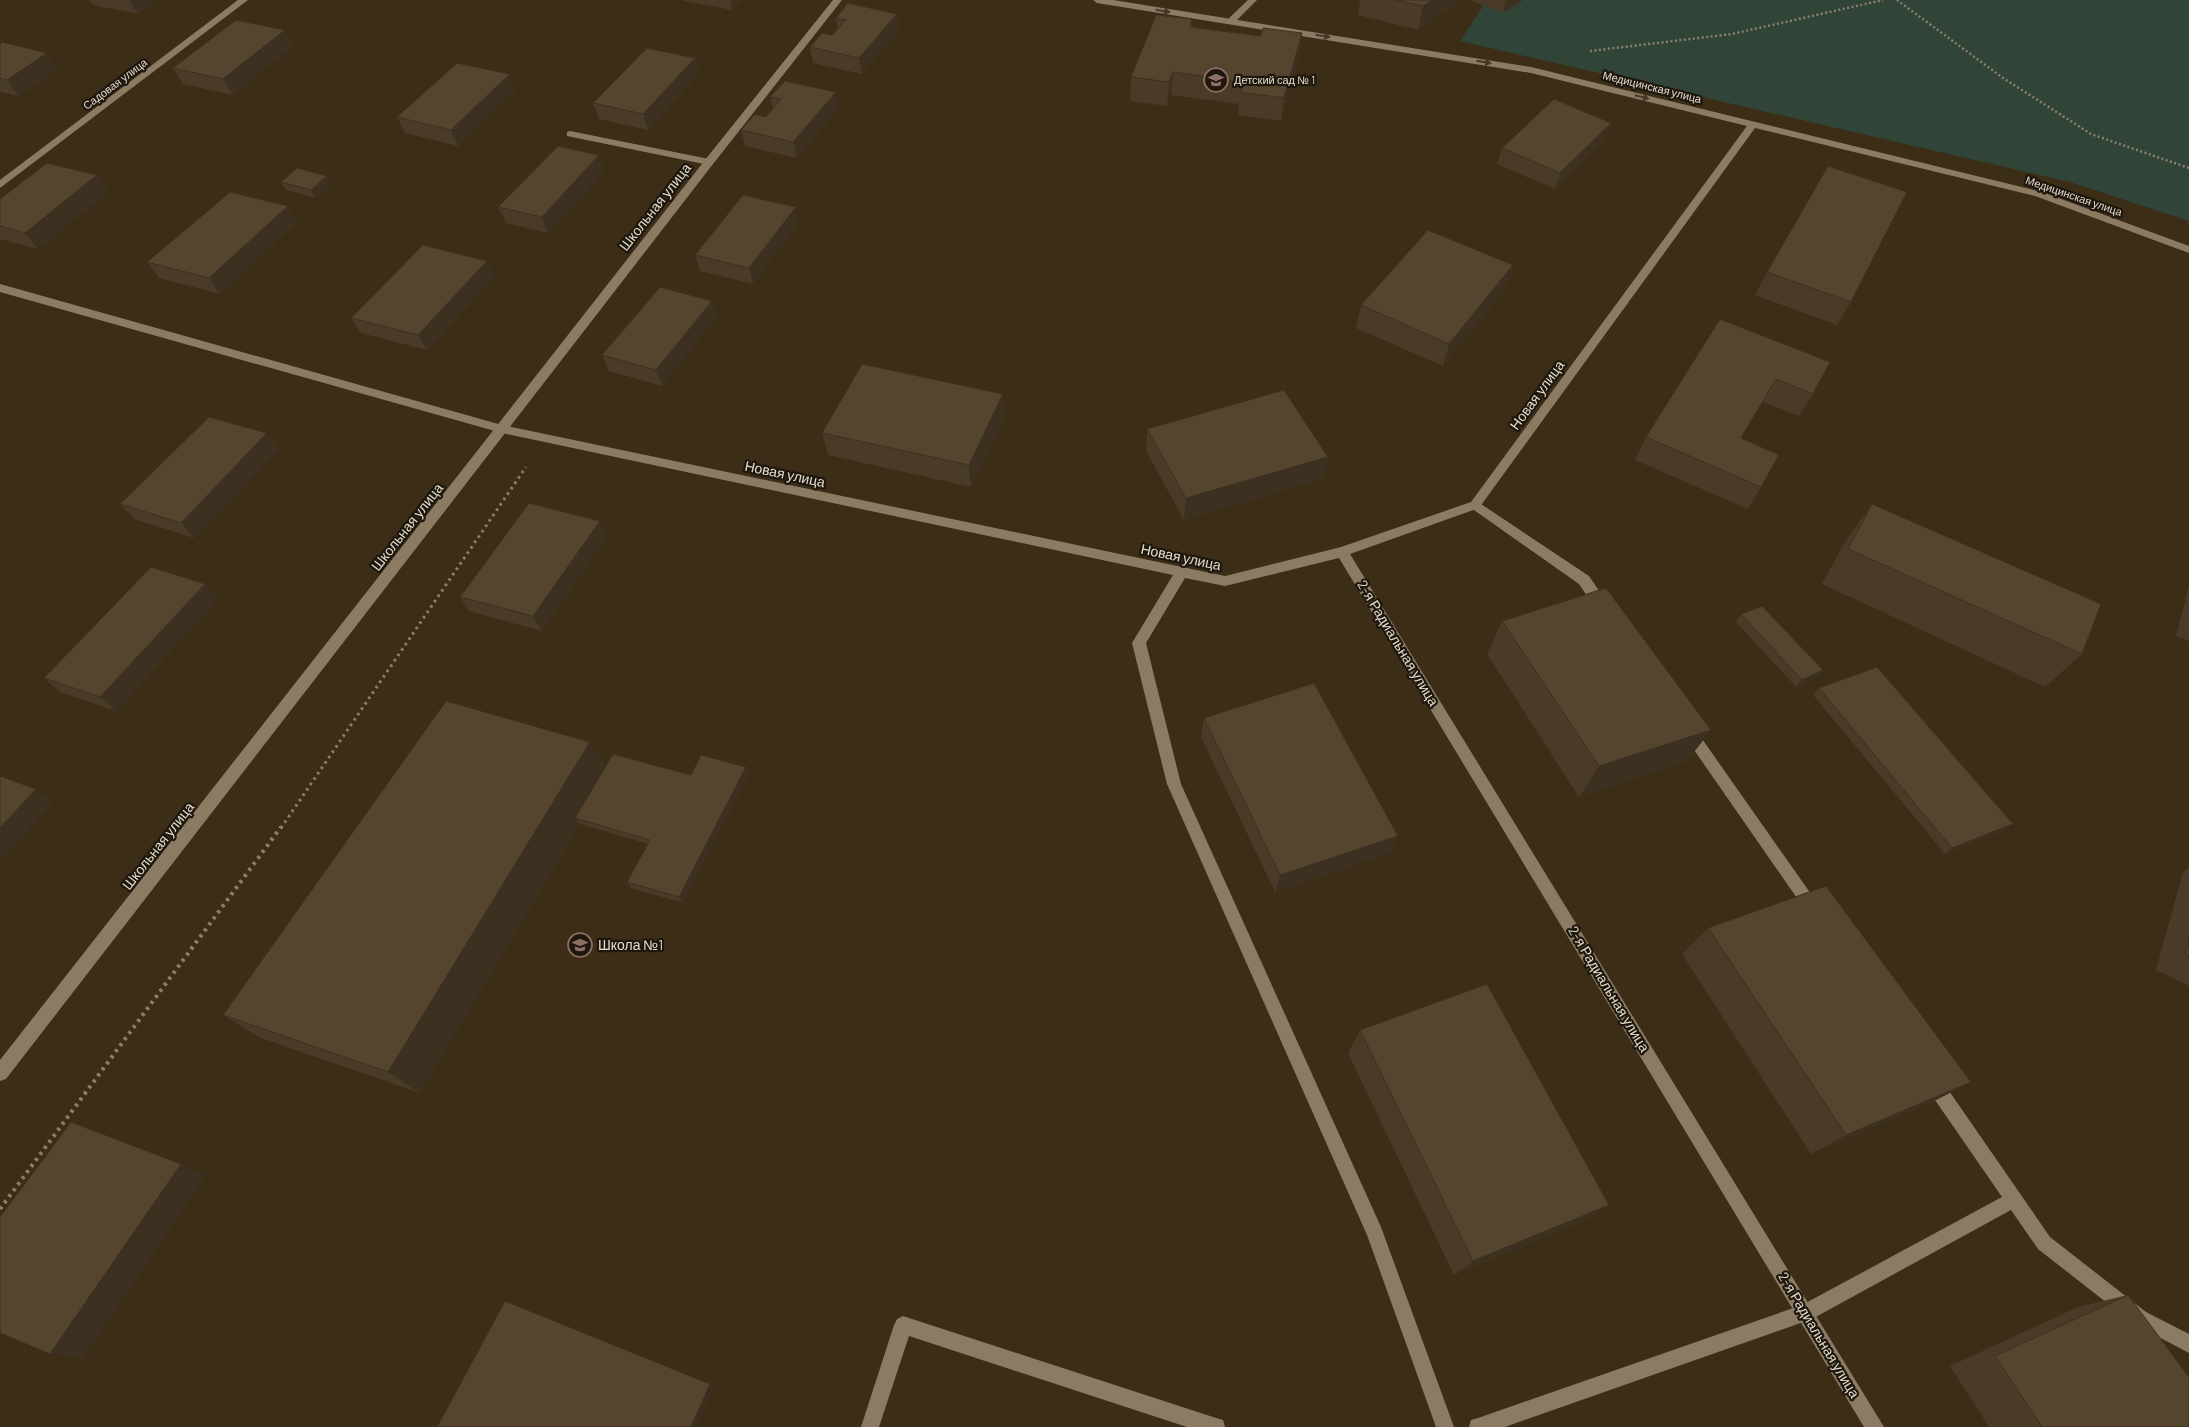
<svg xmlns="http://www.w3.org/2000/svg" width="2189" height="1427" font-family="Barlow,sans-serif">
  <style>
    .green { fill: #304437 }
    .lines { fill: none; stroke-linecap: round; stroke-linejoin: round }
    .path-far2 { stroke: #8c7f6e; stroke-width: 2.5; stroke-dasharray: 2 2.5; stroke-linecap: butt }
    .path-far1 { stroke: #8c7f6e; stroke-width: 3; stroke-dasharray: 2.5 4; stroke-linecap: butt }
    .path { stroke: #8c7f6e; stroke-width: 4; stroke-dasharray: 3 4.5; stroke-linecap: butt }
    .service { fill: #8b7b63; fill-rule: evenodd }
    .minor { fill: #8b7b63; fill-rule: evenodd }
    .tertiary { fill: #8b7b63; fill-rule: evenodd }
    .wall { fill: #493b28 }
    .shaded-wall { fill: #3c3021 }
    .building { fill: #55452f; stroke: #3c3021 }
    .oneway { fill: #443a2b }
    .labels { text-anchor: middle; stroke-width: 4.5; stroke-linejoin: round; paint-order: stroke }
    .far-poi-label { font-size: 11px; fill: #e5dbce; stroke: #1d170d; text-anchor: start }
    .far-street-label { font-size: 11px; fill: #e5dbce; stroke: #1d170d }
    .street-label { font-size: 14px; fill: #e5dbce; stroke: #1d170d }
    .poi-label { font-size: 14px; fill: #e5dbce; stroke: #1d170d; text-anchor: start }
  </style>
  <rect width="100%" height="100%" fill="#3c2d17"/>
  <path class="green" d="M1487,0h702v221l-119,-39 -610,-141z"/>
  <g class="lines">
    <path class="path-far2" d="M1897,0l106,78 88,56 98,34
      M1590,51l142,-17 151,-34"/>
    <path class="path-far1" d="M281,828l245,-361"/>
    <path class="path" d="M0,1209l281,-382"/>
    <path class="service" d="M1248,0h9l-23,23h-6v-4z
      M570,131l139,28 5,3 -5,3 -142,-29v-4z
      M1475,500l114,76 19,28 2,4 -2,4h-10l-19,-28 -108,-76 -2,-3z
      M1688,724l5,2 125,178 3,5 -3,5 -5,2 -5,-2 -125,-180 -2,-4 2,-4z
      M1932,1073l6,2 112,162 96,75 43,22v19l-55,-29 -96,-75 -27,-39 -199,109 -307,108h-36l2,-7 7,-2 324,-113 200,-108 -76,-110 -2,-6 2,-6z
      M903,1316l313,102 7,2 2,7h-38l-278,-91 -30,91h-18l33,-102 3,-6z"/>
    <path class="minor" d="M238,0h10l-248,188v-8z
      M1093,0h20l418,67 511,125 147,54v7l-154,-57 -280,-68 -276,380 -129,46 534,873h-20l-525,-869 -114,28 -40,-8 -39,65 35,141 200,443 73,200h-18l-69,-192 -200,-451 -35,-141 41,-68 -671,-142 -502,-141v-8l502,141 723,151 116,-29 130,-45 276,-376 -216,-53 -434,-70z"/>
    <path class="tertiary" d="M833,0h9l-129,164 -707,915 -6,2v-21l705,-900z"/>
  </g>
  <path class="wall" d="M89,0h68l-19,14 -45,-9z
    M680,0h62l-10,10z
    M1360,0h100l-42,30 -60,-15z
    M1469,0h54l-20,13z
    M836,18l63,12 -37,44 -49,-11 -3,-16 22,-12 6,-5z
    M1192,19v8l69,9 41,-3 -3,23 -18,65 -43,-6 1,-11 -68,-9 -4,11 -37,-5 1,-24z
    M285,30l8,16 -60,49 -50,-11 -10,-16z
    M0,44l58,25 -39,27 -19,-4z
    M695,58l4,16 -51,56 -49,-11 -6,-16z
    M516,90l-58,56 -53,-13 -8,-16z
    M836,92l3,16 -42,50 -52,-12 -4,-16 25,-13 7,-8 -3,-12z
    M1611,123l-6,16 -50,50 -58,-25 5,-16z
    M605,171l-57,62 -42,-10 -8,-16z
    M97,175l12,17 -71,57 -38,-10v-40z
    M327,176l5,8 -16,14 -30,-8 -5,-8z
    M298,222l-78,72 -61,-16 -12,-16z
    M799,223l-46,61 -53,-13 -5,-16z
    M1767,272l84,30 -14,23 -82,-30z
    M495,277l-68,73 -66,-17 -10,-15z
    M1506,288l-63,78 -87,-38 5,-23z
    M712,301l5,16 -55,69 -53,-15 -7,-16z
    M1720,319l93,75 -14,22 -36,-14 -22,36 20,49 -13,22 -113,-49 11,-23z
    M1003,394l2,23 -34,70 -143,-32 -6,-22z
    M1147,429l181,28 -5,22 -139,41 -38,-69z
    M267,433l12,16 -85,89 -60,-19 -14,-15z
    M1872,504l210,150 -37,33 -223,-103 24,-44z
    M607,536l-65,95 -73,-20 -9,-14z
    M205,584l13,15 -102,112 -56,-19 -16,-14z
    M2189,586v55l-13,-5z
    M1741,614l76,64 -21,9 -60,-65z
    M1502,621l209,109 -24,31 -108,36 -92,-143z
    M1819,688l186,142 -60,24 -132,-159z
    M1204,718l194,118 -7,17 -116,39 -74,-155z
    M606,766l85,9 55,-8 3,7 -66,129 -52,-15 -4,-6 21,-38 -68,-20 -160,269 -159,-55 -38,-23z
    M2189,868v118l-33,-16 27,-98z
    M1708,928l263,154 -39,20 -121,52 -129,-200z
    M1360,1030l225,191 -131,54 -106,-222z
    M2128,1295l61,132h-200l-39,-61 128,-59z"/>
  <path class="shaded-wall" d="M129,0h28l-19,14z
    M730,0h12l-10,10z
    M1432,0h28l-42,30 5,-24z
    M1506,0h17l-20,13z
    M897,14l2,16 -37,44 -3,-16z
    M285,30l8,16 -60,49 -10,-16z
    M1302,33l-3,23 -18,65 3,-23z
    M47,53l11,16 -39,27 -12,-16z
    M695,58l4,16 -51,56 -5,-16z
    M1173,72l-2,23 -4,11 2,-24z
    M510,74l6,16 -58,56 -7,-16z
    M836,92l3,16 -42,50 -4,-16z
    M1611,123l-6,16 -50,50 5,-16z
    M599,155l6,16 -57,62 -6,-16z
    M97,175l12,17 -71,57 -13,-16z
    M327,176l5,8 -16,14 -5,-8z
    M288,206l10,16 -78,72 -11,-16z
    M796,207l3,16 -46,61 -4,-16z
    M487,261l8,16 -68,73 -9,-15z
    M1513,265l-7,23 -63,78 6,-22z
    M712,301l5,16 -55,69 -6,-16z
    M1003,394l2,23 -34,70 -2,-22z
    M267,433l12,16 -85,89 -13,-15z
    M1328,457l-5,22 -139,41 2,-22z
    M600,521l7,15 -65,95 -9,-15z
    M205,584l13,15 -102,112 -16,-14z
    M1823,670l-6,8 -21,9 6,-7z
    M1711,730l-24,31 -108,36 20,-31z
    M590,742l20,31 -35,45 5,6 -160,269 -32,-21z
    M746,767l3,7 -66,129 -4,-6z
    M36,789l17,13 -53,59v-33z
    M2013,824l-8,6 -60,24 7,-6z
    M1398,836l-7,17 -116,39 5,-17z
    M1971,1082l-39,20 -121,52 35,-19z
    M181,1164l26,11 -125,184 -32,-5z
    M1609,1205l-24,16 -131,54 19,-14z
    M710,1384l5,2 -19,41h-5z"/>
  <path class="building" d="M1395,0h37l-9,6z
    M848,3l49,11 -38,44 -49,-11 12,-14 10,2 14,-15 -10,-2z
    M1156,15l36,4 -2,8 71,9 2,-8 39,5 -18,65 -44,-6 4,-10 -71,-10 -4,10 -38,-5z
    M236,20l49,10 -62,49 -50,-11z
    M2,42l45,11 -40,27 -7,-2v-34z
    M647,48l48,10 -52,56 -50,-11z
    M457,63l53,11 -59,56 -54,-13z
    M785,81l51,11 -43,50 -52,-12 14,-16 11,3 15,-18 -11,-2z
    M1554,99l57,24 -51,50 -58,-25z
    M558,146l41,9 -57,62 -44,-10z
    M47,163l50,12 -72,58 -25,-7v-27z
    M1828,166l79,26 -56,110 -84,-30z
    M297,168l30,8 -16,14 -30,-8z
    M230,192l58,14 -79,72 -62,-16z
    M743,195l53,12 -47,61 -54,-13z
    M1428,230l85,35 -64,79 -88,-39z
    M423,245l64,16 -69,74 -67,-17z
    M660,287l52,14 -56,69 -54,-15z
    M1720,319l110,43 -17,32 -37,-15 -35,59 38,17 -18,32 -115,-50z
    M862,364l141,30 -34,71 -147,-32z
    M1284,390l44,67 -142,41 -39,-69z
    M209,417l58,16 -86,90 -61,-19z
    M529,503l71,18 -67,95 -73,-19z
    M1872,504l229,100 -19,50 -234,-105z
    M151,567l54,17 -105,113 -56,-19z
    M1606,588l105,142 -112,36 -97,-145z
    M1762,606l61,64 -21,10 -61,-66z
    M1877,667l136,157 -61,24 -133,-160z
    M1314,683l84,153 -118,39 -76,-157z
    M446,701l144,41 -202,330 -165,-57z
    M613,754l78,21 10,-20 45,12 -67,130 -52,-15 23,-42 -75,-22z
    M0,776l36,13 -36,39z
    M1826,886l145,196 -125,53 -138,-207z
    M2189,938v19l-4,-3z
    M1487,984l122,221 -136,56 -113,-231z
    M71,1122l110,42 -131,190 -50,-21v-116z
    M2128,1295l61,82v50h-147l-47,-71z
    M505,1301l205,83 -19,43h-254z"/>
  <defs><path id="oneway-solid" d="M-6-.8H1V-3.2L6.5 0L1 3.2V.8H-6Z" transform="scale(1.25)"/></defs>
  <g class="oneway">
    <use href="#oneway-solid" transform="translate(1163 11) rotate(9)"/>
    <use href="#oneway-solid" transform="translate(1323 36) rotate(9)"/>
    <use href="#oneway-solid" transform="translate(1484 62) rotate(9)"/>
    <use href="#oneway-solid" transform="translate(1642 97) rotate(14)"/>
  </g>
  <defs>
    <g id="school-ring" transform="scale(1.25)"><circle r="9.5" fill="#1d170d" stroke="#8d6e63" stroke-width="1.5"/><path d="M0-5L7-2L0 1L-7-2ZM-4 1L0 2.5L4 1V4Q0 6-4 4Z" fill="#8d6e63"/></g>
  </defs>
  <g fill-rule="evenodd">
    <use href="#school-ring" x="1216" y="80"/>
    <use href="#school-ring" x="580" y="945"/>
  </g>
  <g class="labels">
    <g class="far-poi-label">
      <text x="1234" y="84">Детский сад № 1</text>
    </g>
    <g class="far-street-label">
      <text transform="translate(115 84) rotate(-37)" y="4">Садовая улица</text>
      <text transform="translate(1652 87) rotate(14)" y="4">Медицинская улица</text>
      <text transform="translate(2074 196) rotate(19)" y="4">Медицинская улица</text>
    </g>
    <g class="street-label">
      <text transform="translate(655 207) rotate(-52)" y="5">Школьная улица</text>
      <text transform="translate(1537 395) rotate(-54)" y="5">Новая улица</text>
      <text transform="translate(785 474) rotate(12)" y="5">Новая улица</text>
      <text transform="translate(407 527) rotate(-52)" y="5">Школьная улица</text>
      <text transform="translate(1181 557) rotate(12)" y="5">Новая улица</text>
      <text transform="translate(1398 643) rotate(59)" y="5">2-я Радиальная улица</text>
      <text transform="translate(158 846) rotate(-52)" y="5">Школьная улица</text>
      <text transform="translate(1609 989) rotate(59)" y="5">2-я Радиальная улица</text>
      <text transform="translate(1819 1335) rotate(59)" y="5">2-я Радиальная улица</text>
    </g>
    <g class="poi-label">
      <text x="598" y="950">Школа №1</text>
    </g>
  </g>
</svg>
